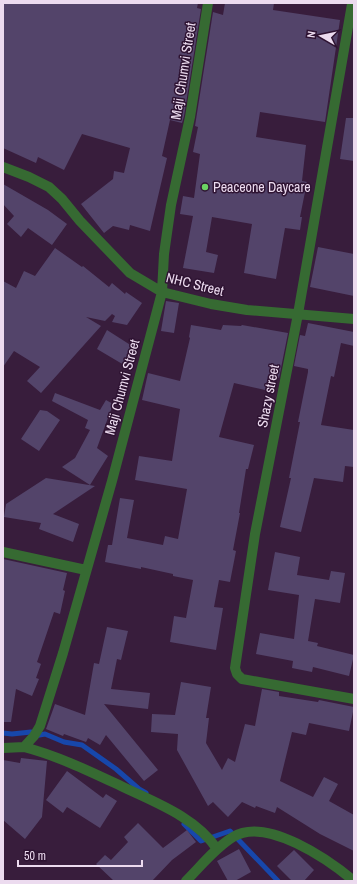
<svg xmlns="http://www.w3.org/2000/svg" width="357" height="884" font-family="'Archivo Narrow',sans-serif">
  <style>
    .lines { fill: none; stroke-linecap: round; stroke-linejoin: round }
    .stream { stroke: #1747ab; stroke-width: 5 }
    .building { fill: #53446a }
    .street { stroke: #366a32; stroke-width: 10 }
    .poi-dot { fill: #6bd363; stroke: #2e1332; stroke-width: 1.5 }
    .labels { text-anchor: middle; stroke-width: 3; stroke-linejoin: round; paint-order: stroke }
    .street-label { font-size: 14px; fill: #ecdbef; stroke: #2e1332 }
    .poi-label { font-size: 14px; fill: #ecdbef; stroke: #2e1332; text-anchor: start }
  </style>
  <rect width="100%" height="100%" fill="#381d3c"/>
  <g class="lines">
    <path class="stream" d="M3,733l9,1 19,-2 3,4 11,-2 19,8 18,3 34,24 23,20 7,4
      M184,824l17,17 29,-10 48,50"/>
  </g>
  <path class="building" d="M3,3h195l-1,5 4,1 -17,107 -2,7 -12,-3 -8,36 5,2 -17,73 -20,-6 -1,5 -16,-4 -9,7 -23,-29 32,-25 1,-8 10,2 6,-25 -48,-14 -18,36 -26,-13 -2,6 -33,-15z
    M225,3h49l-1,7 67,10 -15,102 -65,-10 -4,25 50,8 -4,36 5,1 -7,35h2l-2,13 -15,-2 -9,51 -32,-6 8,-49 -40,-7 -6,35 12,3 -4,18 -31,-5 10,-52 -13,-2 3,-18 11,2 6,-44 -7,-2 5,-25 -3,-1 18,-114 10,3z
    M346,118h8v43l-14,-2z
    M3,184l45,26 19,14 -15,21 -24,-17 -7,9 -14,-13 7,-8 -11,-12z
    M318,247l36,7v42l-44,-9z
    M55,248l27,19 1,-1 26,21 3,-4 13,11 1,-2 16,11 -15,22 -15,-3 3,-6 -3,-2 -7,7 -19,-4 15,9 -60,67 -14,-12 13,-14 -26,-16 -11,16v-86l13,7 8,-17 11,5z
    M166,301l13,2 -5,30 -13,-2z
    M308,323l46,9v14l-13,-3 -7,34 -3,-1 -10,49 33,5v37l-9,-1 -2,16 -29,-4 -13,54 -21,-5 11,-49h-2l11,-56h-2l10,-50v-3l-14,-3 6,-31 5,1z
    M191,325l30,5 2,-5 18,1 1,-1 46,8 -9,45 -11,-2 -3,14 -31,-7 -15,54 35,8 -6,24h-2l-7,44h1l-7,37 3,1 -6,31 -11,-2 -5,27 9,1 -7,42 -46,-8 4,-26 12,2 7,-38 -20,-4v-2l-32,-7v2l-36,-7 3,-17h4l8,-47 14,2 -7,38 36,7 2,-9 13,3 9,-50 -52,-9 4,-24 33,5 8,-52 -38,-9 6,-27 32,8 10,-43 -1,-1z
    M107,330l25,16v5l-8,14 -27,-16z
    M55,393l45,17 6,-10 7,4 -16,44 11,8 -18,29 -28,-18 13,-9 15,-28 -5,-2 3,-8 -36,-19z
    M40,410l7,1 13,9 -21,31 -18,-12z
    M46,478l49,8 -42,28 26,10 -6,18 -34,-13 2,-6 -37,-6 2,-13z
    M275,552l25,5 -3,18 32,5 2,-9 14,2 -5,30 -25,-4 -7,42 10,2 -1,3 37,9 -5,21 -36,-9 -1,5 -20,-4 1,-7 -37,-7 4,-21 34,6 5,-44 -31,-5z
    M3,559l64,14 -4,17 2,1 -5,23 -6,-2 -17,50 4,2 -5,14 3,1 -7,17 -16,-7 -5,33h-8z
    M107,627l21,4 -7,29 -4,-1 -6,30 39,4 -2,16 -44,-5 54,66 -14,11 -38,-46 -6,10 -12,-7 -2,4 -22,-8 -1,2 -17,-7 9,-25 30,11 9,-52 5,1z
    M181,682l30,5 -5,31h3l-3,25 16,27 6,-12 7,4 10,-38 10,2 7,-37 17,3v4l39,6 1,-2 35,7 -5,24 -40,-8 -3,12 -14,-3 -12,49 33,16 11,-20 14,7 -9,17 25,14v36l-34,-17 -43,-27 -2,6 -19,-7 -1,2 -13,-6 -14,15 -15,-15 -5,4 -31,-56 1,-16 -27,-2 1,-18 23,1z
    M21,758l26,3 -5,56 -17,22 -22,-19v-60l17,3z
    M67,771l36,27 3,-4 11,7 -17,27 -33,-21 -4,6 -17,-13z
    M138,823l25,25 24,-18 9,12 -24,18 -20,21h-38l-18,-17 9,-9 6,5 17,-18 -4,-5z
    M239,849l12,23 -16,9h-7l-11,-20z
    M294,850l20,20 -10,11h-12l-15,-15z"/>
  <g class="lines">
    <path class="street" d="M352,4l-54,310 -43,220 -20,134 2,6 5,5 112,20
      M3,167l26,10 20,10 13,12 18,22 50,52 32,19 49,12 36,6 107,9
      M3,552l83,18
      M24,747c34,9 65,24 97,39 33,16 75,31 96,63
      M3,748l21,-1 10,-11 6,-10 23,-73 49,-172 50,-189 2,-38 7,-49 19,-88 18,-114
      M186,881c15,-15 29,-33 47,-44 33,-21 96,23 121,44"/>
  </g>
  <circle class="poi-dot" cx="205" cy="187" r="4"/>
  <g class="labels">
    <g class="street-label">
      <text transform="translate(183 71) rotate(-81)" y="5">Maji Chumvi Street</text>
      <text transform="translate(195 284) rotate(14)" y="5">NHC Street</text>
      <text transform="translate(122 387) rotate(-75)" y="5">Maji Chumvi Street</text>
      <text transform="translate(268 396) rotate(-79)" y="5">Shazy street</text>
    </g>
    <g class="poi-label">
      <text x="213" y="192">Peaceone Daycare</text>
    </g>
  </g>
  <rect width="357" height="884" fill="none" stroke="#ecdbef" stroke-width="8"/>
  <g transform="translate(321 36) rotate(279)" stroke="#2e1332" stroke-width="3" paint-order="stroke">
  <path d="M0-3L7 15L0 10L-7 15Z" fill="#ecdbef"/>
  <text y="-6" font-size="11" font-weight="bold" text-anchor="middle" fill="#ecdbef">N</text>
  </g>
  <path d="M18 860v6h124v-6" fill="none" stroke="#ecdbef" stroke-width="2"/>
  <text x="24" y="860" font-size="12" fill="#ecdbef" stroke="#2e1332" stroke-width="3" paint-order="stroke">50 m</text>
</svg>
